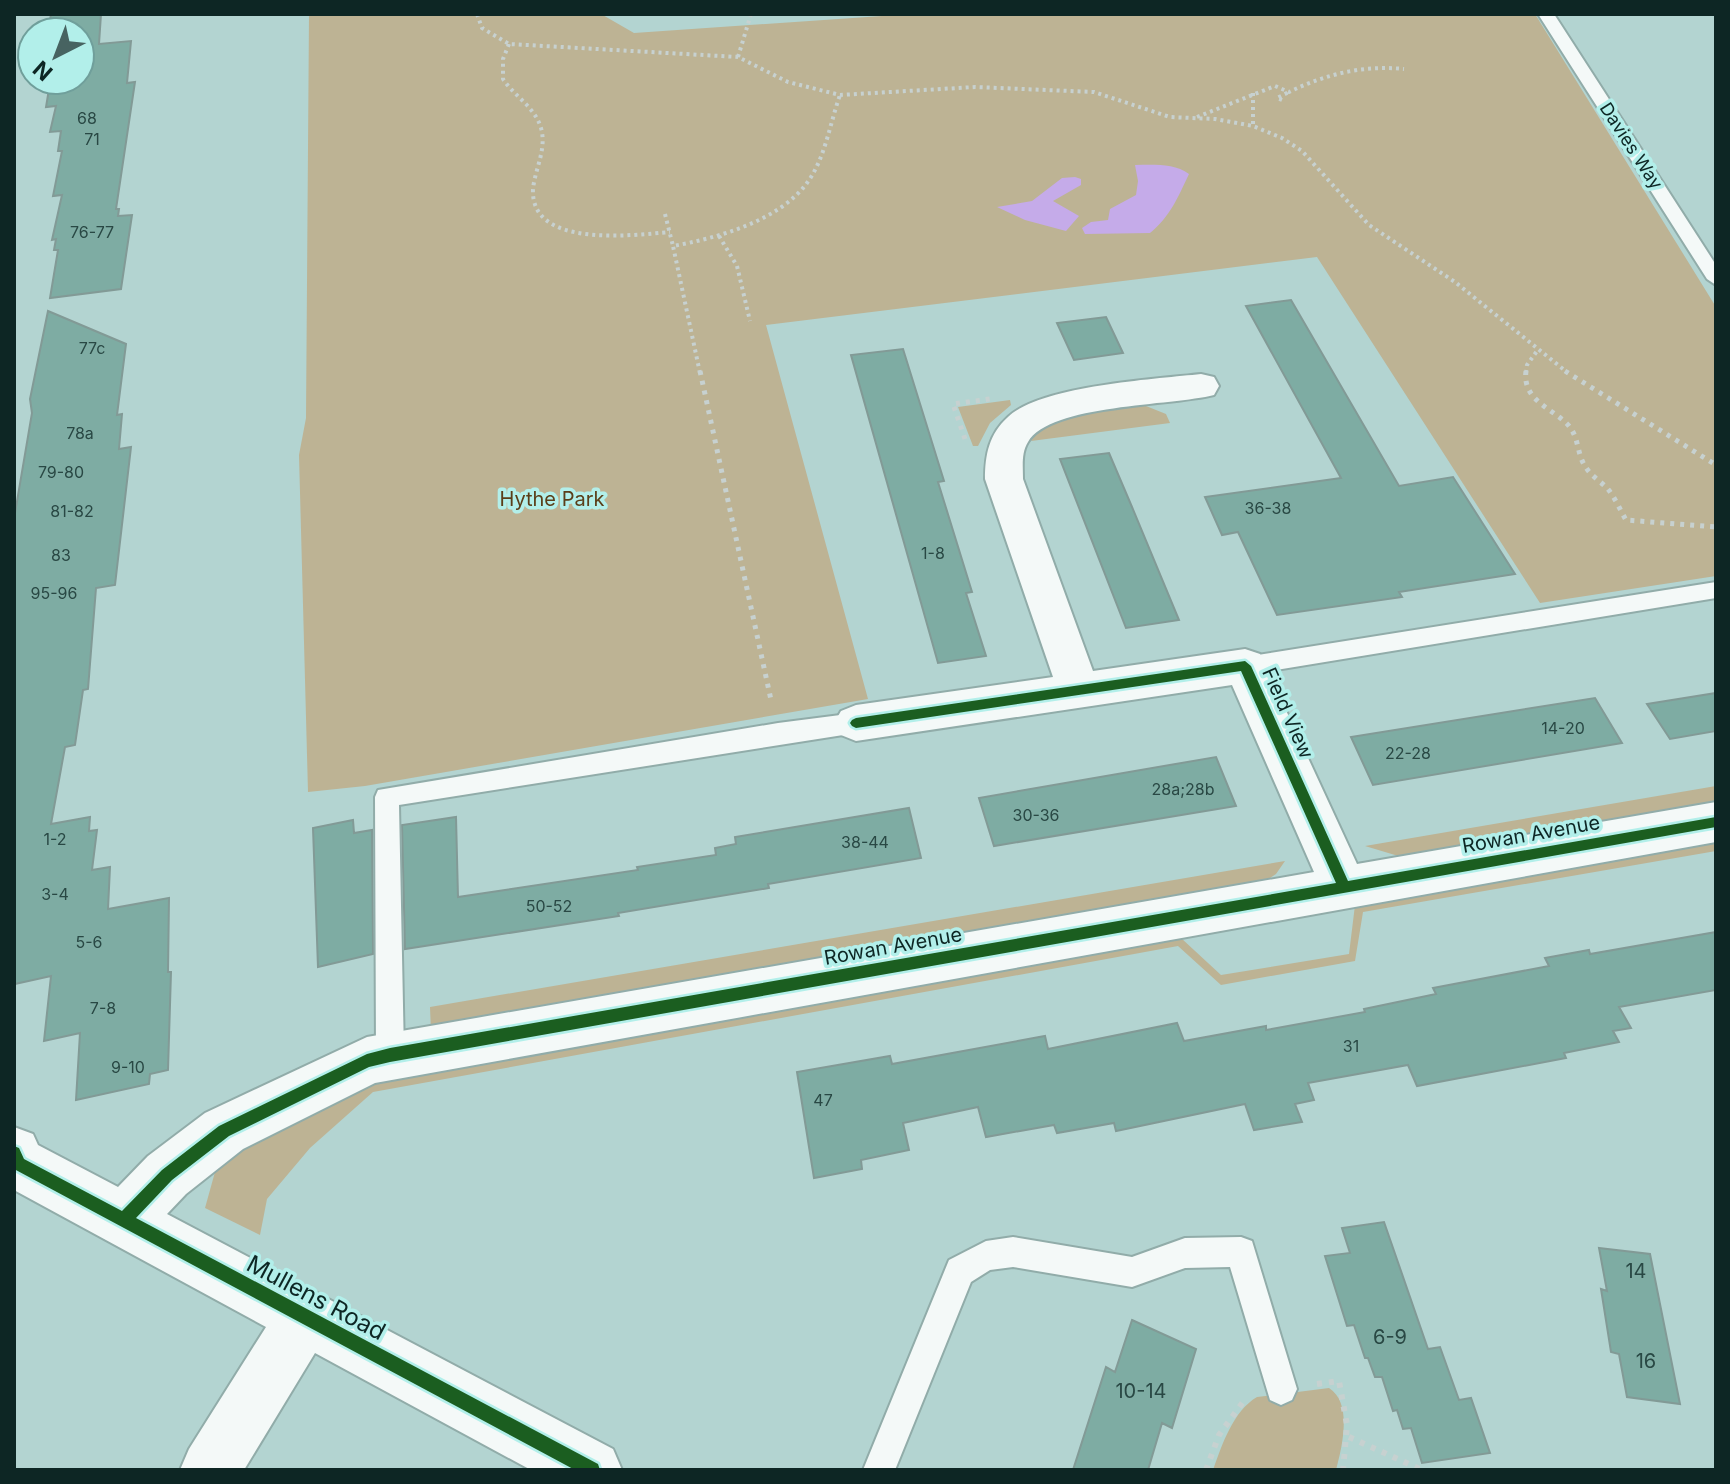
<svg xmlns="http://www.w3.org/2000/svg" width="1730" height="1484" font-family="Inter,sans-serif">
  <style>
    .green { fill: #bdb394 }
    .water { fill: #c5abe9 }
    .building { fill: #7eaca3; stroke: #829a96; stroke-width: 2 }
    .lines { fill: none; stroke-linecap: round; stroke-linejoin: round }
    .lane-casing { stroke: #91aca9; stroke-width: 4 }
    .street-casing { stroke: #91aca9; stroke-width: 4 }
    .path-far2 { stroke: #c7d1d0; stroke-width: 4; stroke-dasharray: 3 4; stroke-linecap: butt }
    .path-far1 { stroke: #c7d1d0; stroke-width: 5; stroke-dasharray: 4 6; stroke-linecap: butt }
    .path { stroke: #c7d1d0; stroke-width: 6; stroke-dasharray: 5 7; stroke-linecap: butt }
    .lane { fill: #f4f9f8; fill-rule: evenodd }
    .street { fill: #f4f9f8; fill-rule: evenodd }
    .cycleway-casing { stroke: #b2efea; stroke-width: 5 }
    .cycleway { fill: #1b5e20; fill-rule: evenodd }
    .labels { text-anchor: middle; stroke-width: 7; stroke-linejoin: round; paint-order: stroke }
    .number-label { font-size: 16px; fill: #294844 }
    .far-street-label { font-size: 18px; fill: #0d2624; stroke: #b2efea }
    .park-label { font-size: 20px; fill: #5b3e19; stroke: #b2efea }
    .street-label { font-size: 20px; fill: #0d2624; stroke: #b2efea }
    .near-number-label { font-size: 20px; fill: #294844 }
    .near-street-label { font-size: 24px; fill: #0d2624; stroke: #b2efea }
  </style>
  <rect width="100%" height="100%" fill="#b3d4d1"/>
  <path class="green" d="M309,14h292l33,19 277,-19h624l181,293v269l-176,27 -223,-346 -551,68 102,374 -503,87 -57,6 -9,-337 7,-37z
    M1010,400l1,5 -21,18 -12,23h-5l-15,-39z
    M1141,404l25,10 4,9 -139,18c22,-36 72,-32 110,-37z
    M1716,786v21l-311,51 -40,-12z
    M1716,841v10l-353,61 -8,49 -134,24 -43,-39 -805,146 -63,56 -43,51 -7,36 -55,-27 10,-36 9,-13 138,-75 819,-146 40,37 128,-21 6,-49z
    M1285,861l-9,13 -18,12 -827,146 -1,-25z
    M1329,1388c24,15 13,59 7,82h-123c9,-25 20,-59 44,-73z"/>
  <path class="water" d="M1135,165c18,0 39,-2 54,9 -11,23 -19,43 -39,59l-65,1 -3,-6 9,-6 17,-2 2,-11 26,-14 2,-14z
    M1075,177l6,2v6l-28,16 26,15 -13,15 -41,-11 -28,-13 35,-6 30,-23z"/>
  <path class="building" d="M51,14h50l-2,30 32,-3 -4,42 8,-1 -19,127h3l-1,7 14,-1 -11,74 -71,9 8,-48h-4l2,-11 -4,1 10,-45 -9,1 9,-45h-4l3,-20 -11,1 6,-26 -10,1 4,-24 -12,2 1,-5h41v-48h-32z
    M1291,300l108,186 54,-9 62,97 -116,18 3,5 -125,18 -39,-83 -16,3 -17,-38 136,-19 -95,-172z
    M48,311l78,33 -9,71 5,-1 -3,35 12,-2 -16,138 -19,3 -8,101 -5,1 -8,55 -10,2 -14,77 39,-7 -1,14 8,-1 -5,40 18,-3 -2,42 61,-11 -1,74h3l-3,98 -18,4 -1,10 -73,16 4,-67 -36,8 7,-65 -36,8 -1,-465 18,-106 -2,-14z
    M1106,317l17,36 -49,7 -17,-37z
    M903,349l41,132 -6,1 34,110 -6,1 20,63 -48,7 -87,-308z
    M1109,453l23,54 47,113 -53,8 -66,-169z
    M1716,693v38l-46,8 -23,-35z
    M1595,698l27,45 -249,42 -22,-48z
    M1216,757l20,49 -242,40 -15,-48z
    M909,808l12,50 -153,26 1,4 -151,25 1,3 -214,33 -3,-124 54,-8 2,80 180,-27 -1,-3 79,-12 -1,-7 21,-4 -1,-7z
    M353,820l1,13 18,-3 1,124 -55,13 -5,-139z
    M1716,932v58l-97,17 12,21 -18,3 6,11 -55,11 2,5 -149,28 -9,-21 -100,18 6,17 -19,4 7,18 -48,8 -9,-26 -129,27 -2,-8 -57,10 -3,-8 -68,12 -8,-30 -75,16 6,27 -48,10 1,9 -48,9 -17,-106 93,-16 2,8 153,-28 3,13 129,-26 7,18 82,-15v4l99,-18 -1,-3 72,-15 -3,-6 116,-22 -4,-8 44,-8 1,4z
    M1384,1222l44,127 12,-2 19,53 12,-2 19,55 -68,10 -11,-35 -8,1 -6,-19 -4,1 -11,-34h-7l-7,-19h-3l-11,-33 -7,1 -22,-70 25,-3 -8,-25z
    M1599,1248l51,6 30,150 -53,-7 -8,-43 -8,-2 -10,-63 6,2z
    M1132,1320l64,29 -24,79 -10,-5 -14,47h-75l33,-103 9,5z"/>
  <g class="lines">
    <g class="lane-casing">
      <path id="lane" d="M1538,14h16l162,251v20l-9,-6z
        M1716,582v16l-471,77 -8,-3 -4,-6 4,-6 8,-3z
        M856,713l8,3 4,7 -4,7 -8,3 -457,72 5,250 -4,9 -10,4 -10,-4 -4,-9 -1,-258 3,-7 400,-67z
        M1013,1237l119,20 53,-19 56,-1 11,4 45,148 -5,11 -11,5 -11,-5 -40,-133 -45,1 -53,19 -119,-20 -23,3 -19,12 -76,188h-32l86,-210 37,-19z"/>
    </g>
    <g class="street-casing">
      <path id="street" d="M1201,374l13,3 5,9 -5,9c-42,11 -164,9 -186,47 -7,11 -5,25 -5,37l70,192 152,-22 15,5 97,210 359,-62v40l-1341,241 -132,66 -57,45 -19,20 446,235 9,21h-91l-216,-117 -71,117h-64l9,-21 77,-122 -252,-137v-63l19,7 5,11 80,42 30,-31 57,-43 162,-76 947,-165 -82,-187 -376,56 -15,-6 -7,-12 7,-12 15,-6 197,-28 -68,-198c0,-24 4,-45 23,-62 32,-31 147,-38 193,-43z"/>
    </g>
    <path class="path-far2" d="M477,14l5,14 27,16 229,13 50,25 52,13 135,-8 119,5 76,25 45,2 38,7 29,12 20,13 67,74 86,57 113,91
      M509,44l-6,15v20c11,17 32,28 38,49 6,21 -6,41 -8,61 -3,60 100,46 137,43
      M738,57l13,-43
      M1253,93v33
      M1282,100l-5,-2 12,-6
      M1197,117l78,-31 14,6c37,-18 74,-27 115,-23
      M665,214l8,32
      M719,236l18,30 13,55
      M700,373l-27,-127c44,-8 106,-25 134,-63 18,-24 23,-60 33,-88
      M1526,373l1,-8 10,-14"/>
    <path class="path-far1" d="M700,371l71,329
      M1526,371c-4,30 27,37 43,55 10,12 8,28 16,40 5,9 15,15 22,22 8,9 13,22 19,32l90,7
      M1565,371l151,94
      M965,439l-12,-35 37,-5"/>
    <path class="path" d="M1317,1384l22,-3 8,44 -4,45
      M1349,1437l73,33
      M1206,1470l13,-35 27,-37"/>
    <use href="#lane" class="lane"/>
    <use href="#street" class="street"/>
    <g class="cycleway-casing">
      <path id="cycleway" d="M1245,661l6,5 97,215 368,-64v10l-1326,235 -21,5 -140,69 -57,44 -36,38 462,246 2,6h-25l-561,-301v-23l5,2 5,11 98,52 40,-41 57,-44 148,-72 23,-6 946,-165 -95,-212 -385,57 -4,-2 -2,-3 2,-3 4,-2z"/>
    </g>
    <use href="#cycleway" class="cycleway"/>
  </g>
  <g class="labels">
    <g class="number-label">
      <text x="87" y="124">68</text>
      <text x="92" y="145">71</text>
      <text x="92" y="238">76-77</text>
      <text x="92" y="354">77c</text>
      <text x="80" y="439">78a</text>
      <text x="61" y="478">79-80</text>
      <text x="1268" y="514">36-38</text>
      <text x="72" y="517">81-82</text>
      <text x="933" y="559">1-8</text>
      <text x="61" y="561">83</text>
      <text x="54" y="599">95-96</text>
      <text x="1563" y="734">14-20</text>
      <text x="1408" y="759">22-28</text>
      <text x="1183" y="795">28a;28b</text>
      <text x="1036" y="821">30-36</text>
      <text x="55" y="845">1-2</text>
      <text x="865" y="848">38-44</text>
      <text x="55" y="900">3-4</text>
      <text x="549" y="912">50-52</text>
      <text x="89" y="948">5-6</text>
      <text x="103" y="1014">7-8</text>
      <text x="1351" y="1052">31</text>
      <text x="128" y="1073">9-10</text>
      <text x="823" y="1106">47</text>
    </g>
    <g class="far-street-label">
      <text transform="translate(1631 146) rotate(57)" y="6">Davies Way</text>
    </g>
    <g class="park-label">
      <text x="552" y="506">Hythe Park</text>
    </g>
    <g class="street-label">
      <text transform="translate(1288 713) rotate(66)" y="7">Field View</text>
      <text transform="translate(1531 834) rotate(-10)" y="7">Rowan Avenue</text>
      <text transform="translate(893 946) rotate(-10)" y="7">Rowan Avenue</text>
    </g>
    <g class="near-number-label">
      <text x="1636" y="1278">14</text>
      <text x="1390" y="1344">6-9</text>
      <text x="1646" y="1368">16</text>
      <text x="1141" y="1398">10-14</text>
    </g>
    <g class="near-street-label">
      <text transform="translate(316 1298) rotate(28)" y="8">Mullens Road</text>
    </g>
  </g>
  <rect width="1730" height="1484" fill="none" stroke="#0d2624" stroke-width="32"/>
  <g transform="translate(56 56) rotate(222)"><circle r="38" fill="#b2efea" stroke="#709f9b" stroke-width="2"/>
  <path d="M0-6L14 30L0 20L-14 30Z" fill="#476361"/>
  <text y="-12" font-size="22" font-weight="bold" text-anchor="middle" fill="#0d2624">N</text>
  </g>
</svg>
